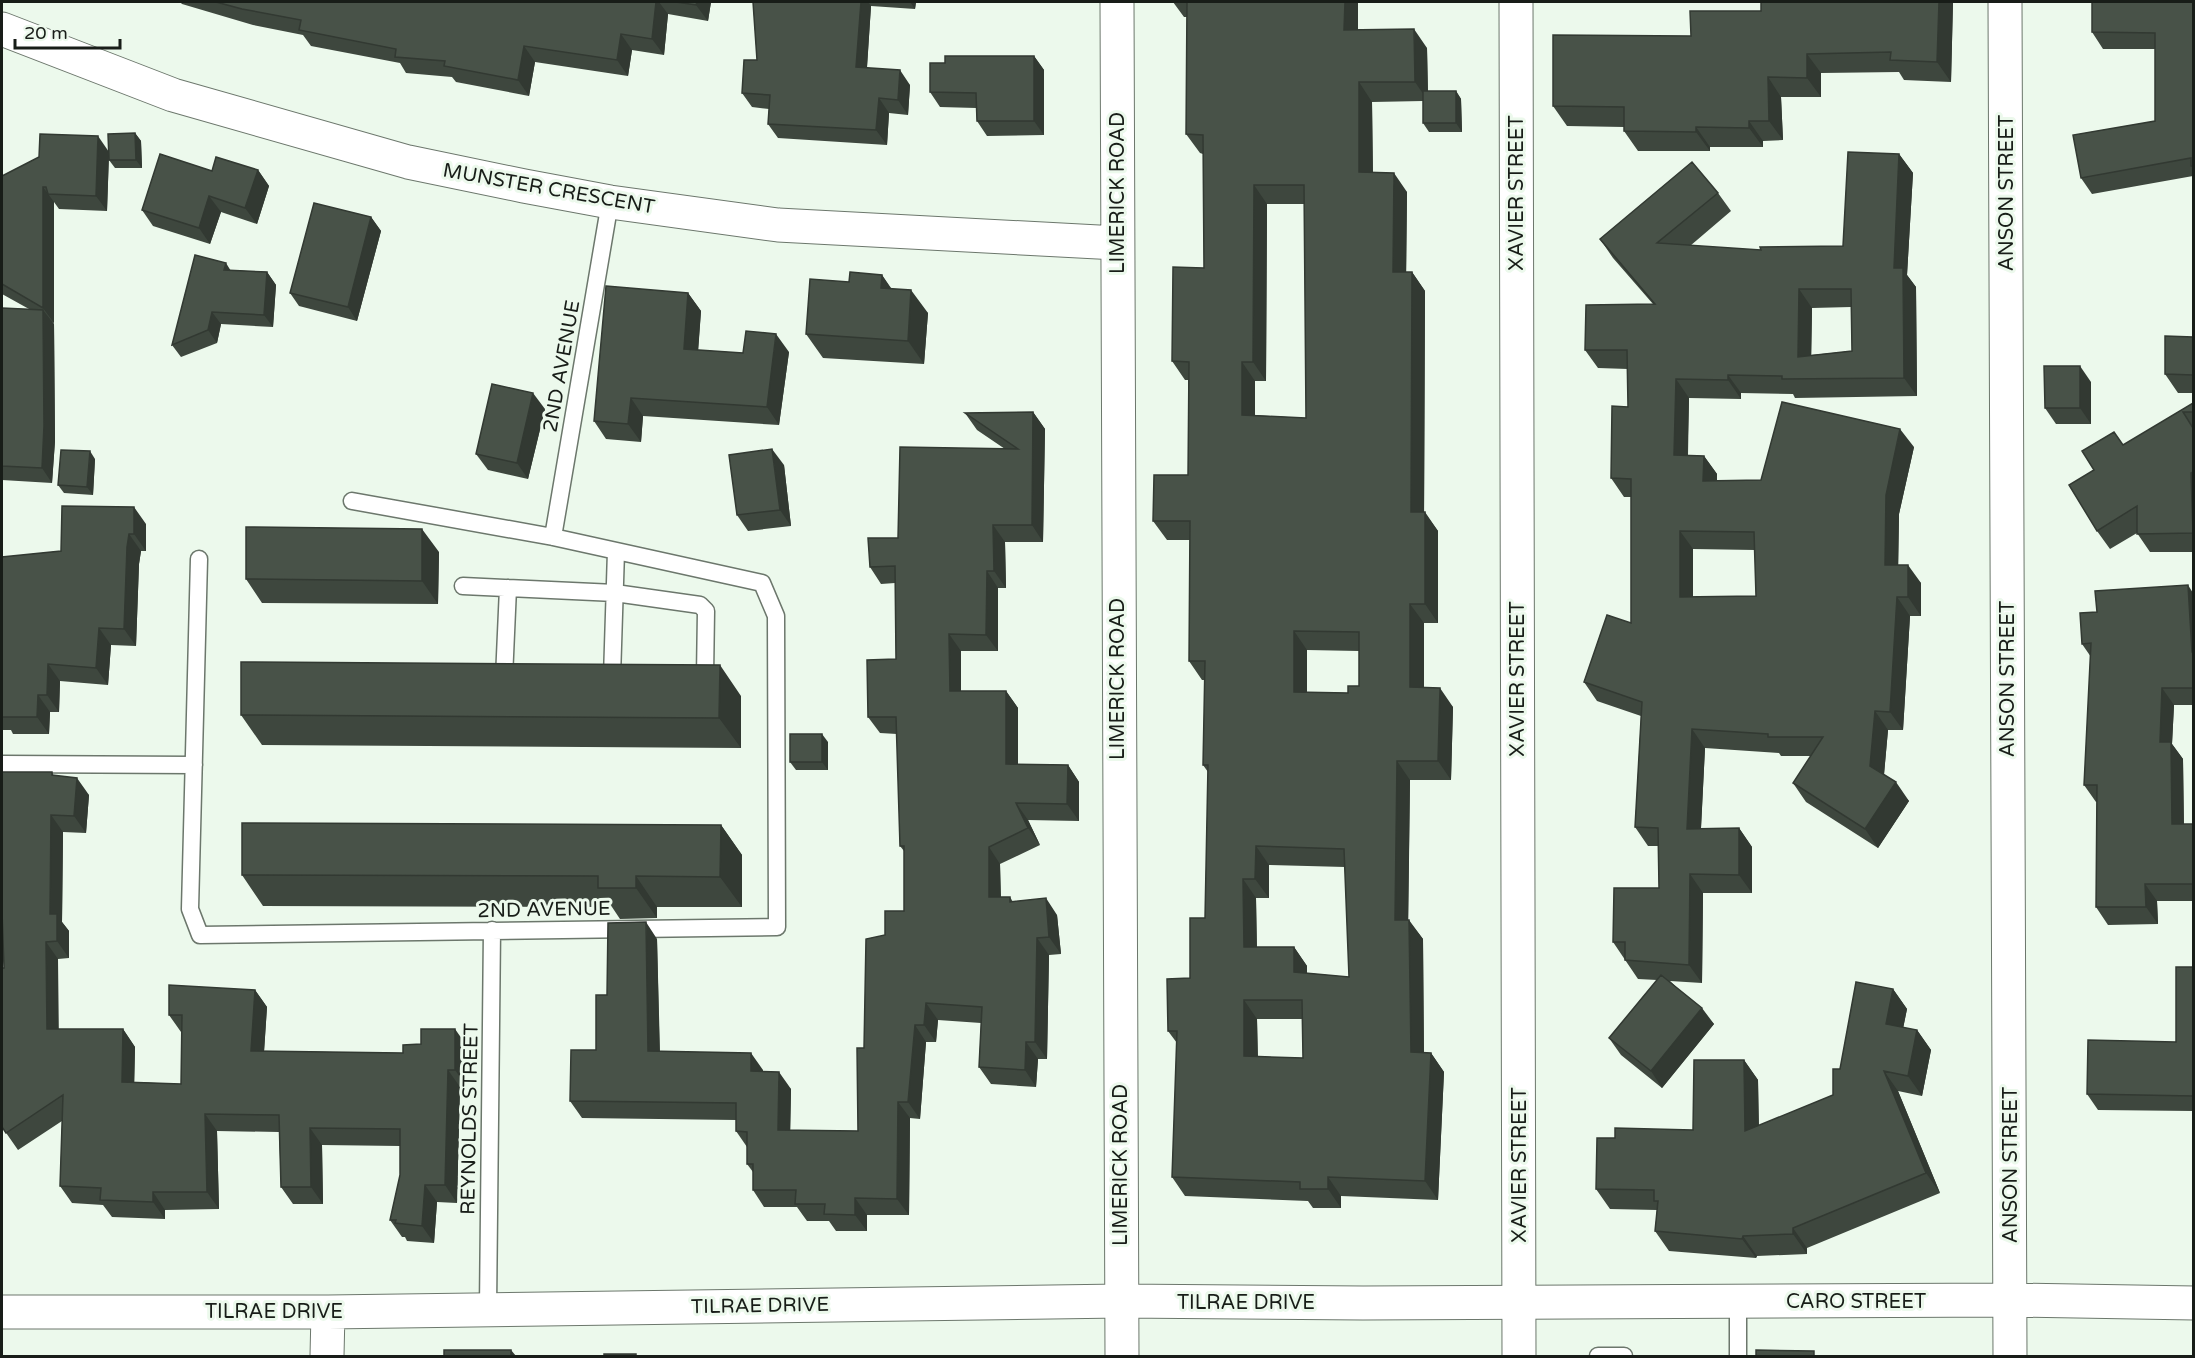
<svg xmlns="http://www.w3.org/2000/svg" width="2195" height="1358" font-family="'Varela Round',sans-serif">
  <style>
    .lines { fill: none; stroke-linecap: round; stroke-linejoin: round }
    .service-casing { stroke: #6c776c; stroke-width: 19 }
    .minor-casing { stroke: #6c776c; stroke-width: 35 }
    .secondary-casing { stroke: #6c776c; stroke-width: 35 }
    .service { stroke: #fff; stroke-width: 16 }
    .minor { stroke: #fff; stroke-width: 33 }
    .secondary { stroke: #fff; stroke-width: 33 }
    .wall { fill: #3e473e; fill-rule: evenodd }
    .shaded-wall { fill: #323932 }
    .building { fill: #485248; stroke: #323932; stroke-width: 1.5; fill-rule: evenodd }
    .labels { text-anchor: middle; stroke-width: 6; stroke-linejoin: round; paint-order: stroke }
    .street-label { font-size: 20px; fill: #181d18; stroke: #ecf9ec }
  </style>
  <rect width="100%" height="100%" fill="#ecf9ec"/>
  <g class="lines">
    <g class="service-casing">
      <path id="service" d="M553,537l57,-335
        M199,559l-9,350 10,26 577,-8 -1,-311 -14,-33 -209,-46 -201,-36
        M463,586l152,7 85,12 6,6 -1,65
        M612,677l4,-126
        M504,678l4,-90
        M2,764l192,1
        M1738,1301v55
        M488,1308l4,-378
        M1598,1356h26"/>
    </g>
    <g class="minor-casing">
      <path id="minor" d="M1117,2l5,1354
        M2005,2l5,1354
        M2,29l171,66 235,67 116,24 86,16 168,23 339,18
        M2,1312h326l793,-11 242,2 648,-3 183,3
        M327,1356l1,-44"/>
    </g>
    <g class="secondary-casing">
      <path id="secondary" d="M1516,2l3,1354"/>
    </g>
    <use href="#service" class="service"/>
    <use href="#minor" class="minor"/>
    <use href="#secondary" class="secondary"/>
  </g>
  <path class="wall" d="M180,2h531l-3,19 -40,-7 -4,41 -32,-5 -4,26 -93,-14 -6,34 -73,-14 -4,-5 -46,-4 -6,-10 -89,-17 -8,-11 -50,-10 -71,-21z
    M753,2h163l-1,7 -44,-3 -4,62 43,17 -2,30 -19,-2 -2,32 -109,-7 -10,-14 1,-15 -17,-2 -10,-14 15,-33z
    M1173,2h185v28l69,18 1,43h28l5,8 1,33h-33l-6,-9v-22l-51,1 1,71 34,19 -1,80h6l13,19 -1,221 14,19v92h-14v64l29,20 -2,73h-41l-2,140 15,19 1,114h7l13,19 -6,128 -97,-4v12h-28l-5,-7 -123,-5 -13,-19 5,-134 -9,-12 22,-53 15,-60 3,-146 -5,-7 2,-85h-3l-13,-19 1,-121h-23l-14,-19 35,-46v-95h-3l-13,-19 32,-93 -1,-114 -3,-1 -14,-19 1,-117h-3zM1267,204h38l1,214 -51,-3v-34h11zM1307,650l52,1v35l-11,7 -41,-1zM1269,865l76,2 4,110 -42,-4v-7l-13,-19h-37l-1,-49h13zM1257,1019h45l1,39 -45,-1z
    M1953,2l-2,80 -47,-2 -5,-8 -78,1v24h-40l2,43 -20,1v6h-53v4h-72l-14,-20v-4l-57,-1 -14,-20 138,-70 70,-25z
    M2193,2v174l-101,18 -11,-16 74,-57v-72h-52l-11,-17z
    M1034,56l10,14v65l-57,1 -10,-15 -1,-13 -36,-1 -10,-15z
    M135,133l6,8 1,27h-27l-6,-8v-5l-2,56 -48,-2 -5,-7v121l-2,-1 2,2 1,117 -3,42 -50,-3v-172l27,1 -27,-15v-118l107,-25z
    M1899,154l14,19 -6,102 9,12 1,109 -122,2 -2,-4 -52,-1v6l-52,-1 -1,57 16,1 13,18v7l44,-1 153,-33 -15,67 -1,51 23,18v33h-11l-7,114h-15l-4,45 25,26 -31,47 -72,-46 -13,-19 18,-27h-30l-2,-3 -74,-5 -4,81 38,-1 13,19v46h-49l-1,90 -32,-2 44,43 -52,64 -41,-33 -12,-17 48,-58 -19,-1 -25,-37 46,-54 -1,-42h-10l-13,-19 6,-111 -44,-15 -13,-19 47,-59v-126h-7l-13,-19 17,-71v-38l-30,-1 -13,-18 68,-46 -40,-46 -13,-19 118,-46 13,18 -41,35 71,4 82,-4zM1851,307l1,44 -41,4 1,-47zM1693,549l62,1 1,46 -63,1z
    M258,170l11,16 -12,38 -36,-12 -11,32 -57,-18 -11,-16 70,-39z
    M371,217l10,14 -24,90 -58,-15 -9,-13z
    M231,270l36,2 9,13 -3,42 -52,-3 -4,19 -36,14 -9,-12z
    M882,275l9,14 37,24 -4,51 -101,-6 -17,-24 43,-52z
    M688,293l13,18 -3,39 45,3 46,-1 -10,73 -136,-9 -2,26 -35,-3 -12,-18z
    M2193,337v56h-15l-13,-19z
    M2091,382v42h-35l-11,-16z
    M2193,403v149h-43l-13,-19 -27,16 -13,-18 27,-86z
    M545,409l-17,70 -40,-9 -12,-16z
    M1033,412l12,17 -2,113h-38l1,46h-8v63h-37v40h45l12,17v56l50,1 11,17v39l-51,-1 12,25 -40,19 1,33h9l3,5 44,13 4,39 -12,1 -2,104h-9l-2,28 -45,-3 -12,-17 2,-44 -43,-3 -2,22h-10l-6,77 -10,-1 -1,97h-42v16h-31l-7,-10h-22l-10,-14h-33l-11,-17v-18l-6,-8v-17l-11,-16v-11l-154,-2 -12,-17 26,-51 11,-55 50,-56 3,113 103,18v1l28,18 -1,41 68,1 6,-83 21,-113 19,-24v-60l-4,-5 -3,-112 -17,-1 -12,-16 28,-58 -1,-76 -14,1 -11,-17 28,-29 107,-89 -28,-19 -12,-17z
    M95,459l-2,36 -29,-2 -6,-8z
    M784,465l7,61 -43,5 -11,-16z
    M146,524v27h-5l-2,13 -3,82 -25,-1 -3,40 -48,-4 -1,31h-9l-1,22h-36l-2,-4h-9v-173l59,-6z
    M439,552l-1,52 -176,-1 -16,-24z
    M2193,593v112h-19l-2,39 11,15 1,65h9v77h-36l1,23 -50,1 -12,-18 1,-105h-1l-12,-17 7,-128 -9,-13 15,-32z
    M741,696v52l-479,-3 -21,-30z
    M828,742v28h-32l-6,-8z
    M2,772h50l2,4 35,19 -3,38 -23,-1 -1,90 7,9v27l-11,1v70h65l12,18 -1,35 47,2 1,-52h-1l-12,-17 86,-25 12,17 -3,44 139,2 64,-7v41h-7l-3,116 -20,-1 -3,41 -27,-2 -2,-4h-3l-12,-17 10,-45v-29l-78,-1 1,59h-30l-12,-17 -2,-55 -62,-1 2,78 -54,1v9l-53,-2 -9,-12 -31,-2 -12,-17 2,-65 -44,29 -16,-23 2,-159 -2,-52z
    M721,825l21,30v52h-85v11l-37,1 -8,-12 -349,-1 -21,-31z
    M2193,967v144l-95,-1 -11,-16 89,-52z
    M1893,989l14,20 -4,19 14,2 14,20 -9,46 -24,-5 42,102 -133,55v6l-50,2 -1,2 -87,-7 -14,-20 2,-21 -47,-1 -14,-20 19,-51 78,-8 51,-70 14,20 1,46 74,-31 7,-26z"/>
  <path class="shaded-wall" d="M656,2h3l9,12 -4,41 -12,-16z
    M697,2h14l-3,19 -12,-16z
    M861,2h7l3,4 -5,75 -10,-14z
    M910,2h6l-1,7z
    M1345,2h13v47l-14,-19z
    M1939,2h14l-2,80 -14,-20z
    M1414,29l13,19 1,53 -13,-19z
    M621,34l11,16 -4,26 -11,-16z
    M524,46l11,16 -6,34 -11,-16z
    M1807,54l14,19v24l-14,-19z
    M1034,56l10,14v65l-10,-14z
    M900,70l10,15 -2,30 -10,-15z
    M1768,77l13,20 2,43 -14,-19z
    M1359,82l13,20 1,89 -14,-19z
    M1456,91l5,8 1,33 -6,-9z
    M879,98l10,15 -2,32 -11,-15z
    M1749,121l14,20v6l-14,-19z
    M1696,127l14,20v4l-14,-19z
    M135,133l6,8 1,27 -6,-8z
    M98,136l11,16 -2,59 -11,-15z
    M1899,154l14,19 -6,102 9,12 1,109 -13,-18 -10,-110z
    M258,170l11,16 -12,38 -12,-16z
    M1394,173l13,19 -1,99 -13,-19z
    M1254,185l13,19 -1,177 -13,-19z
    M43,187l11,15v121l-11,-15z
    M209,196l12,16 -11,32 -11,-16z
    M371,217l10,14 -24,90 -9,-14z
    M226,263l8,13 -10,-6z
    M267,272l9,13 -3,42 -9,-12z
    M1412,272l13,19 -1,240 -13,-19z
    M882,275l16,23 -17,-10z
    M1799,289l13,19 -1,67 -13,-18z
    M911,290l17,23 -4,51 -16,-23z
    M688,293l13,18 -4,56 -13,-18z
    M43,310l11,14 1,117 -3,42 -10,-15z
    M212,312l9,12 -4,19 -9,-13z
    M776,334l13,18 -10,73 -12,-18z
    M1242,362l13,19v53l-13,-19z
    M2080,366l11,16v42l-11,-16z
    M1728,375l13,18v6l-13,-19z
    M1676,379l13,19 -2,75 -13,-18z
    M533,393l12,16 -17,70 -11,-16z
    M631,398l12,18 -2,26 -13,-18z
    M1033,412l12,17 -2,113 -11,-17z
    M1900,429l14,18 -15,67 -1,69 -13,-18 1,-70z
    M772,449l12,16 7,61 -11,-16z
    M90,451l5,8 -2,36 -6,-8z
    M1704,456l13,18 -1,25 -13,-18z
    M2191,473l2,3v58z
    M134,507l12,17v27l-12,-17z
    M1425,512l13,19v92l-13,-19z
    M993,525l12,17 1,46 -12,-17z
    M422,529l17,23 -1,52 -16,-23z
    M1680,531l13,18v67l-13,-19z
    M129,534l12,17 -2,13 -3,82 -12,-17 3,-82z
    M1908,565l13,18v33l-13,-19z
    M987,571l11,17v63l-12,-16z
    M2188,585l5,8v61l-1,-2z
    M1897,597l13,19 -7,114 -13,-18z
    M1410,604l14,19v83l-14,-19z
    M99,628l12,17 -3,40 -12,-17z
    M1294,631l13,19v61l-13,-19z
    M949,634l12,17v57l-11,-17z
    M48,664l12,17 -1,31 -12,-17z
    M720,665l21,31v52l-22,-30z
    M1440,688l13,19 -2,73 -13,-19z
    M2162,688l12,17 -2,39 11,15 1,82 -12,-17 -12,-82z
    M1006,691l12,17v73l-12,-17z
    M38,695l12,17 -1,22 -12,-17z
    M1875,711l13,19 -5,55 -13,-19z
    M1692,729l13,19 -5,99 -13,-18z
    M822,734l6,8v28l-6,-8z
    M1397,761l13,19 -2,159 -13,-19z
    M1068,765l11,17v39l-12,-17z
    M77,778l12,17 -3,38 -12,-17z
    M1896,782l13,19 -31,47 -13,-19z
    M1016,803l12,17 12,25 -12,-17z
    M51,815l12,17 -1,90 7,9v27l-12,-17 -7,-27z
    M721,825l21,30v52l-22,-30z
    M1739,828l13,19v46l-13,-18z
    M1256,846l13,19v33l-14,-19z
    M989,847l11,17 1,50 -12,-17z
    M1690,874l13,19 -1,90 -13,-18z
    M636,876l21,31v11l-21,-30z
    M1243,879l13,19 1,68 -13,-19z
    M2145,884l12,17 1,23 -12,-17z
    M1046,898l11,17 4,39 -12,-17z
    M1409,920l14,19 1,132 -13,-19z
    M646,922l11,17 3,129 -12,-17z
    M1037,938l12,17 -2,104 -12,-17z
    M46,942l12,17 1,87 -12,-17z
    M1294,947l13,19v25l-13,-19z
    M1893,989l14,20 -7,35 -14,-20z
    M255,990l12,17 -4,61 -12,-17z
    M1244,1000l13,19 1,56 -14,-19z
    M926,1003l12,17 -2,22 -12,-17z
    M1702,1008l12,16 -52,64 -11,-17z
    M915,1025l11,17 -6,77 -12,-17z
    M123,1029l12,18 -1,52 -12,-17z
    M455,1029l12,17v41l-12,-17z
    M1917,1030l14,20 -9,46 -14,-20z
    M1026,1042l12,17 -2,28 -11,-17z
    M751,1053l12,17 -1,18 -11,-17z
    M1431,1053l13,19 -6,128 -13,-19z
    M1744,1060l14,20 1,71 -14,-20z
    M448,1070l12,17 -3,116 -12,-18z
    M1884,1071l14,20 42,102 -14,-20z
    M779,1072l12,17 -1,58 -12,-17z
    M898,1102l12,16 -1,97 -12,-16z
    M205,1114l12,17 2,78 -12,-17z
    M310,1128l12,17 1,59 -12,-17z
    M1328,1177l13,19v12l-13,-19z
    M425,1185l12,17 -3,41 -12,-17z
    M153,1192l12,18v9l-12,-17z
    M855,1198l12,17v16l-12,-16z
    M1793,1228l14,20v6l-14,-20z
    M1743,1236l14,20 -1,2 -14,-19z
    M511,1350l5,6h-5z"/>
  <path class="building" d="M216,2h440l-4,37 -31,-5 -4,26 -93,-14 -6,34 -74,-14 1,-5 -50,-4 1,-8 -97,-19 2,-10 -59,-11z
    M676,2h21l-1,3z
    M753,2h108l-5,65 44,3 -2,30 -19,-2 -3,32 -108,-6 2,-29 -28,-2 2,-33h13z
    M1187,2h158l-1,28 70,-1 1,53h-56v90l35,1 -1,99h19l-1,240h14v92h-15v83l30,1 -2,73h-41l-2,159h14l2,132 20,1 -6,128 -97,-4v12h-28v-7l-128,-5 5,-146h-9l-1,-52 23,-1v-60h15l3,-153h-5l2,-104h-16l1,-140h-37l1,-46h34l1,-113 -17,-1 1,-94 31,1 -1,-133 -17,-1zM1254,185h50l2,233 -64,-3v-53h11zM1294,631l65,1v54h-11v7l-54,-1zM1256,846l88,3 5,128 -55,-5v-25h-50l-1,-68h12zM1244,1000h58l1,58 -59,-2z
    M1761,2h178l-2,60 -47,-2 1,-8 -84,2v24l-39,-1 1,44h-20v7l-53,-1v5l-72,-1v-24l-71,-1v-71l138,1 -1,-25h71z
    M2092,2h101v164h-2v-8l-110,20 -8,-43 82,-14v-88l-63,-1z
    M945,56h89v65h-57l-1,-28 -46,-1v-29h15z
    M1423,91h33v32h-33z
    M135,133l1,27h-27l-1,-26z
    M40,134l58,2 -2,60 -48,-2 -2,-7h-3v121l-41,-24v-108l37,-19z
    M1848,152l51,2 -5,114h9l1,110 -122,1v-3l-54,-1v5l-52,-1 -2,76 30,1 -1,25 58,-1 21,-78 118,27 -14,66 -1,70h23v32h-11l-7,115 -15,-1 -5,55 26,16 -31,47 -72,-46 30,-46h-55v-3l-76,-5 -5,100 52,-1v47l-49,-1 -1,91 -64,-5v-18h-12l1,-54h45l-1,-60 -23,-1 7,-125 -58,-20 23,-67 24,8v-144l-20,-1 1,-72 16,1 -1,-57h-42l1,-45 69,-1 -55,-65 92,-77 26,31 -61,50 104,7 -1,-3 83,-1zM1799,289h52l1,62 -54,6zM1680,531l74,1 2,64 -76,1z
    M160,154l52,17 4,-14 42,13 -13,38 -36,-12 -10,32 -57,-18z
    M314,203l57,14 -23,90 -58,-14z
    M195,255l31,8 -2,7 43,2 -3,43 -52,-3 -4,18 -36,15z
    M850,272l32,3 -1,13 30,2 -3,51 -102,-7 4,-55 39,3z
    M606,286l82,7 -4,56 59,4 3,-22 30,3 -9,73 -136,-9 -3,26 -34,-3z
    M2,308l41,2 1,116 -2,42 -40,-2z
    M2165,336l28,1v38l-28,-1z
    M2044,366h36v42h-35z
    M492,384l41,9 -16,70 -41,-9z
    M2193,403v9h-10l10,16v44l-2,1 2,60 -56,1v-28l-40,25 -28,-46 25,-15 -12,-19 32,-19 9,13z
    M1033,412l-1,113h-39l1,46h-7l-1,64 -37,-1 1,57h56v73l62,1 -1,39 -51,-1 12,25 -39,19v50h21v5l36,-4 3,39 -12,1 -2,104h-9l-1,28 -46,-3 3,-60 -56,-4 -2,22h-9l-7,77h-10l-1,97 -42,-1v17l-31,-1 1,-10h-30l1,-14h-43v-26h-6v-32l-11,-1v-28l-166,-2 1,-51h25v-55h11l1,-72 38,-1 2,129 103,2v18l28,1 -1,58 80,1 -1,-83h7l2,-109 19,-4v-24h19v-65h-4l-4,-129h-28l-1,-57 29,-1 -1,-93 -25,1 -2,-29h30l2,-91 118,2 -53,-36z
    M772,449l8,61 -43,5 -8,-60z
    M61,450l29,1 -3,36 -29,-2z
    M62,506l72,1v27h-5l-2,13 -3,82 -25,-1 -3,40 -48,-4 -1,31h-9l-1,22h-35v-160l59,-6z
    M246,527l176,2v52l-176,-2z
    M2188,585l4,67h1v36h-31l-2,54h11l1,82h21v60h-48l1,23h-50l1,-122h-13l7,-142 -9,1 -2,-31 17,-1 -2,-21z
    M241,662l479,3 -1,53 -478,-3z
    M790,734h32v28h-32z
    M2,772h50v3l25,3 -3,38 -23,-1 -1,99h7v27l-11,1 1,87h76l-1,53 59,2 1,-69h-13v-30l86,5 -4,61 152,2v-8l18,-1v-15h34v41h-7l-3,115h-20l-3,41 -27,-3 1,-3h-6l10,-45v-46l-90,-1 1,59h-30l-2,-72 -74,-1 2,78h-54v10l-53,-2 1,-12 -41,-2 3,-91 -57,38 -4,-6v-159h2l-2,-57z
    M242,823l479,2 -1,52 -84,-1v12h-38v-12l-356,-1z
    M2176,967h17v129l-106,-2 1,-54 88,2z
    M1661,975l41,33 -51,63 -42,-33z
    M1856,982l37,7 -7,35 31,6 -9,46 -24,-5 42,102 -133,55v6l-50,2 -1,3 -87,-8 3,-30h-4v-11l-58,-1 1,-51h18v-10l78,2 1,-70h50l1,71 88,-36v-26h7z
    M444,1350h67v6h-67z
    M1756,1350l58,1v5h-58z
    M604,1354h32v2h-32z"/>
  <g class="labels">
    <g class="street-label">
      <text transform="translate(549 188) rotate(10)" y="7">MUNSTER CRESCENT</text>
      <text transform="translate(1117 193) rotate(-90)" y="7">LIMERICK ROAD</text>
      <text transform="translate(1516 193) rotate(-90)" y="7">XAVIER STREET</text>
      <text transform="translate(2006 193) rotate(-90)" y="7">ANSON STREET</text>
      <text transform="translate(561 366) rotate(-80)" y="7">2ND AVENUE</text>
      <text transform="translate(1117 679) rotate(-90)" y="7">LIMERICK ROAD</text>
      <text transform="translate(1517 679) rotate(-90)" y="7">XAVIER STREET</text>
      <text transform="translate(2007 679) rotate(-90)" y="7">ANSON STREET</text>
      <text transform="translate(544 909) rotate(-1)" y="7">2ND AVENUE</text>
      <text transform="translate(469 1119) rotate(-89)" y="7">REYNOLDS STREET</text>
      <text transform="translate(1120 1165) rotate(-90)" y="7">LIMERICK ROAD</text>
      <text transform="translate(1519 1165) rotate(-90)" y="7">XAVIER STREET</text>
      <text transform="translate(2010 1165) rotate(-90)" y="7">ANSON STREET</text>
      <text x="1856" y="1308">CARO STREET</text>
      <text x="1246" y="1309">TILRAE DRIVE</text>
      <text transform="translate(760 1305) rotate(-1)" y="7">TILRAE DRIVE</text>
      <text x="274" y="1318">TILRAE DRIVE</text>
    </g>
  </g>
  <rect width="2195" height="1358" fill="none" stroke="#181d18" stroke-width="6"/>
  <path d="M15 39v9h105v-9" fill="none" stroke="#181d18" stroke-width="3"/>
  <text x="24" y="39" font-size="18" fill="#181d18" stroke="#ecf9ec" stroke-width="4.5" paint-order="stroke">20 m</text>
</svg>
